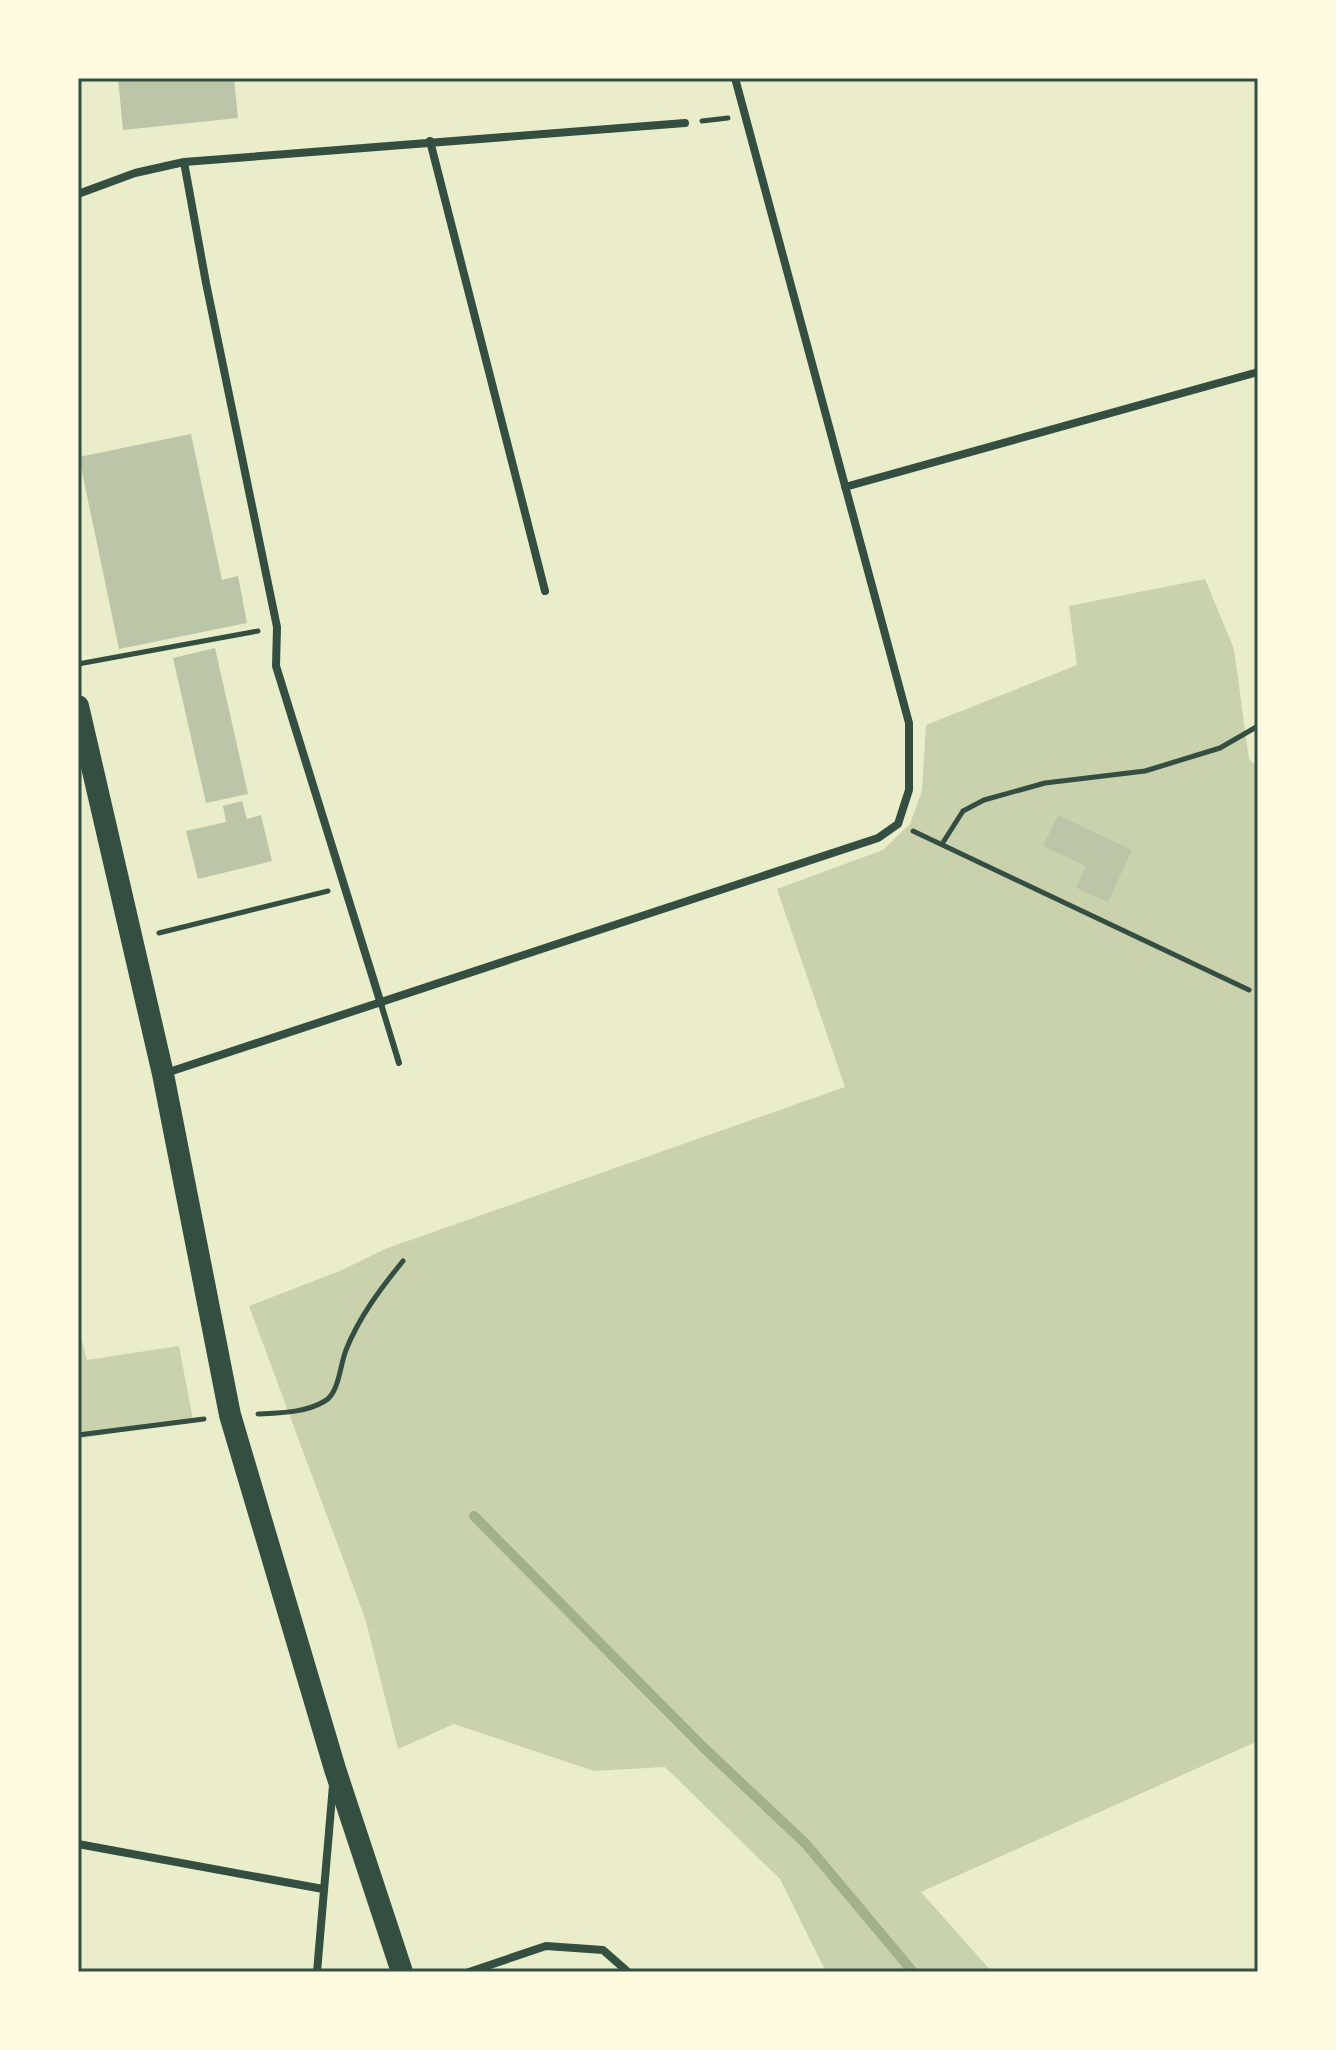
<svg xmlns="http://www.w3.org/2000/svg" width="1336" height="2050" font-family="Merriweather,serif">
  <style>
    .green { fill: #cad2ad }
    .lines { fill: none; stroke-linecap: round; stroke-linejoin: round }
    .stream { stroke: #a3b18a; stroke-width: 10 }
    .building { fill: #bcc5a7 }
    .path { stroke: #344e41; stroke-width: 5 }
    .service { stroke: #344e41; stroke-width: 6 }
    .minor { stroke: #344e41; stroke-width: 8 }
    .trunk { stroke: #344e41; stroke-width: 22 }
    .neatline { fill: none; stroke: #344e41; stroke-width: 3 }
  </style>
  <rect width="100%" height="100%" fill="#e9edc9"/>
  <path class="green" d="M1205,579l29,70 15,111 9,6v975l-337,151 71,80h-166l-46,-93 -115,-112 -71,4 -140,-47 -56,25 -33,-131 -116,-312 91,-35 45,-22 460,-162 -68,-198 106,-39 27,-26 12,-33 4,-66 151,-60 -8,-59z
    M78,1328l9,32 92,-14 14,74 -115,19z"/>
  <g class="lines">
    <path class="stream" d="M474,1516l229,231 103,97 107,128"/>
  </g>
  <path class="building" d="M118,78h116l4,40 -115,12z
    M191,434l31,146 16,-4 9,47 -128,26 -40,-192z
    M215,648l33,146 -42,9 -33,-145z
    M242,801l5,18 14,-4 11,46 -74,18 -12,-48 40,-9 -3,-16z
    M1058,815l74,35 -24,52 -32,-14 10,-22 -43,-20z"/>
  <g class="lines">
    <path class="path" d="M702,121l26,-3
      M78,664l180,-33
      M913,831l336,159
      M942,844l21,-33 21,-11 61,-17 100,-12 75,-23 38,-22
      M159,933l169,-42
      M258,1414c21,-1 47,-1 67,-13 14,-8 15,-36 21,-51 13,-33 35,-62 57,-89
      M78,1435l126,-16"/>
    <path class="service" d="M381,1004l18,59"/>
    <path class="minor" d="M430,141l115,450
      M184,162l22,121 71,344 -1,39 105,338
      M78,194l57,-21 49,-11 501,-39
      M845,487l413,-115
      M163,1074l715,-236 20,-14 11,-34v-67l-174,-645
      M78,1844l245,45
      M317,1972l16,-187
      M469,1972l77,-26 57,4 25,22"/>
    <path class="trunk" d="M78,706l85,368 67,341 105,354 67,203"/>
  </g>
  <rect width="1336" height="2050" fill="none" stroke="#fefae0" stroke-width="160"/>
  <rect x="80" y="80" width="1176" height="1890" class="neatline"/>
</svg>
